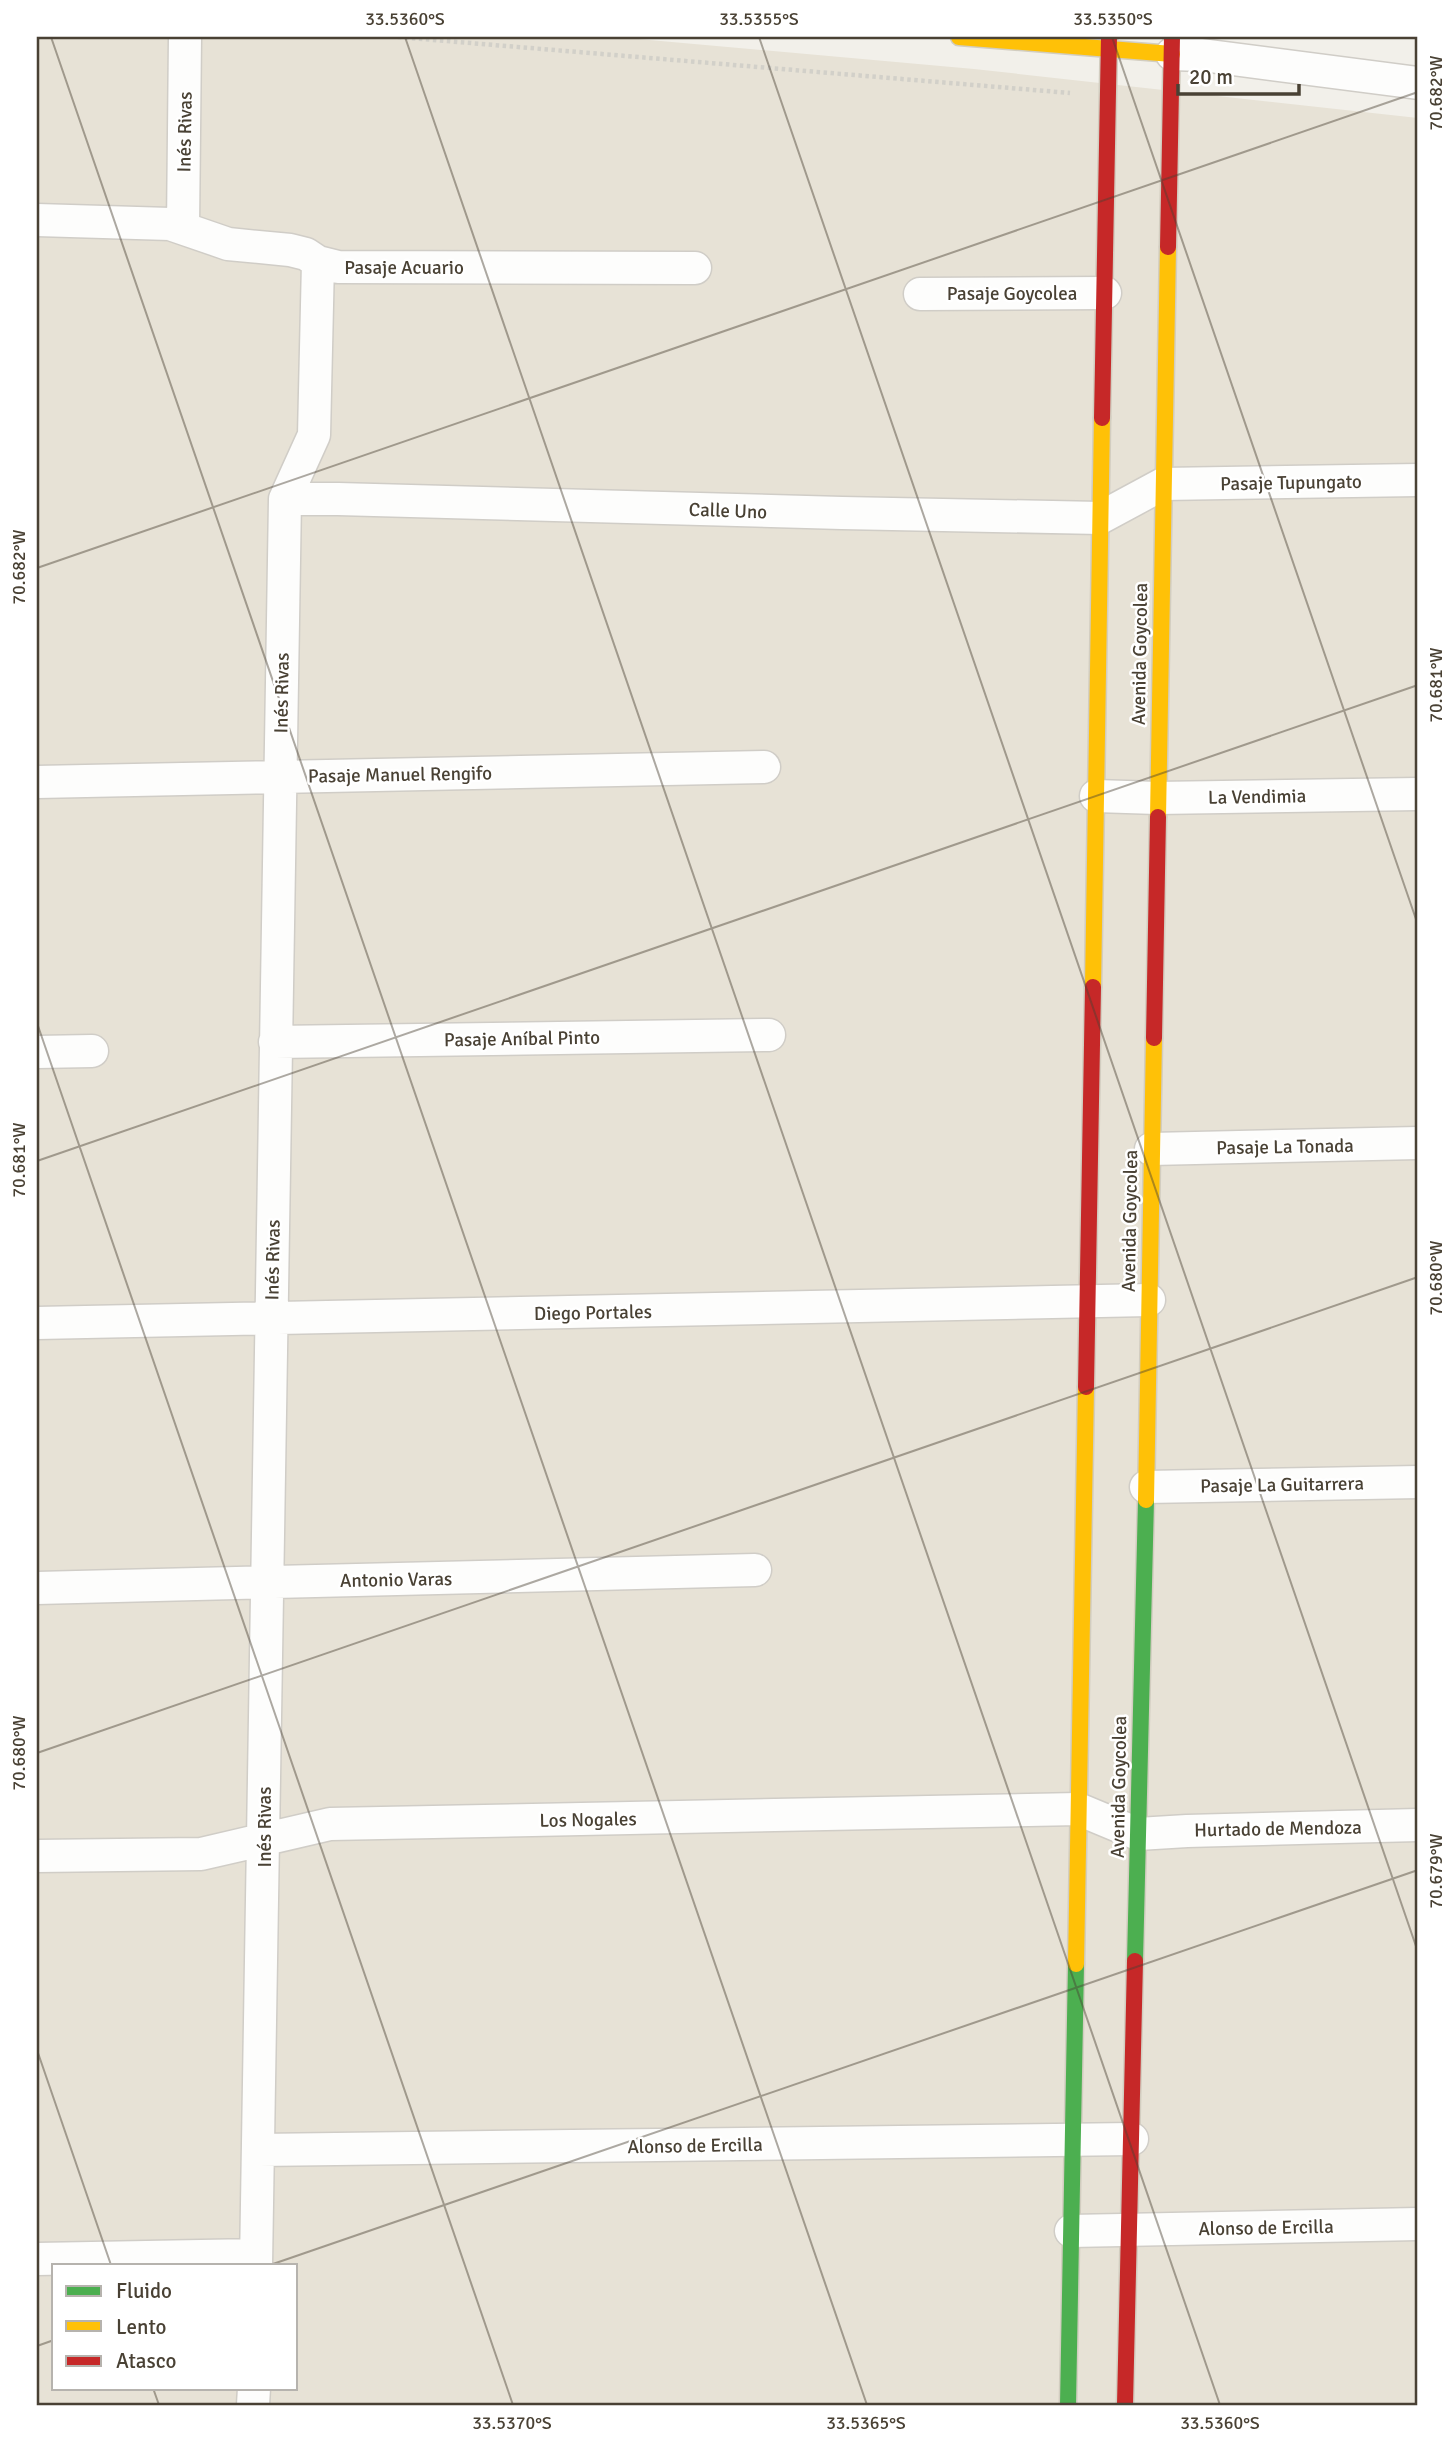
<svg xmlns="http://www.w3.org/2000/svg" width="1455" height="2442" font-family="Signika,sans-serif">
  <style>
    .residential { fill: #e7e2d6; fill-rule: evenodd }
    .lines { fill: none; stroke-linecap: round; stroke-linejoin: round }
    .street-casing { stroke: #d0cdc7; stroke-width: 35 }
    .fast-casing { stroke: #d2cdc0; stroke-width: 19 }
    .slow-casing { stroke: #d2cdc0; stroke-width: 19 }
    .jam-casing { stroke: #d2cdc0; stroke-width: 19 }
    .path { stroke: #d2d0c9; stroke-width: 4.5; stroke-dasharray: 3.5 3.5; stroke-linecap: butt }
    .street { stroke: #fdfdfc; stroke-width: 32 }
    .fast { stroke: #4caf50; stroke-width: 16 }
    .slow { stroke: #ffc107; stroke-width: 16 }
    .jam { stroke: #c62828; stroke-width: 16 }
    .ticks { fill: none; stroke: #494134; stroke-width: 2; stroke-opacity: 0.45 }
    .labels { text-anchor: middle; stroke-width: 5; stroke-linejoin: round; paint-order: stroke }
    .street-label { font-size: 19px; fill: #494134; stroke: #fff }
    .neatline { fill: none; stroke: #494134; stroke-width: 2.5 }
    .ticks-label { font-size: 18px; text-anchor: middle; fill: #494134 }
  </style>
  <rect width="100%" height="100%" fill="#f2f0ea"/>
  <path class="residential" d="M37,37h579l358,32 444,49v2287h-1381zM54,2265h242v123h-242z"/>
  <g class="lines">
    <g class="street-casing">
      <path id="street" d="M1172,54l30,1 216,28
        M37,220l133,4 58,20 62,6 16,4 12,8 20,5 357,1
        M183,227l2,-190
        M920,294l185,-1
        M285,499h53l504,14 258,5 63,-34 255,-4
        M37,782l727,-15
        M1096,796l61,2 261,-4
        M275,1042l494,-7
        M37,1052l55,-1
        M1151,1149l267,-6
        M37,1323l1112,-23
        M1146,1487l272,-5
        M37,1588l718,-18
        M37,1856l164,-2 129,-30 748,-15 60,25 49,-3 231,-6
        M259,2150l873,-11
        M1071,2231l347,-7
        M37,2259l219,-4
        M256,2265l29,-1766 29,-64 4,-173
        M253,2405l1,-17"/>
    </g>
    <g class="fast-casing">
      <path id="fast" d="M1135,1961l11,-461
        M1068,2405l8,-441"/>
    </g>
    <g class="slow-casing">
      <path id="slow" d="M959,37l213,17
        M1158,817l10,-570
        M1093,987l9,-569
        M1146,1500l8,-462
        M1076,1964l10,-577"/>
    </g>
    <g class="jam-casing">
      <path id="jam" d="M1168,247l4,-210
        M1102,418l7,-381
        M1154,1038l4,-221
        M1086,1387l7,-400
        M1125,2405l10,-444"/>
    </g>
    <path class="path" d="M398,37l672,56"/>
    <use href="#street" class="street"/>
    <use href="#fast" class="fast"/>
    <use href="#slow" class="slow"/>
    <use href="#jam" class="jam"/>
  </g>
  <path class="ticks" d="M51,37l816,2368M405,37l815,2368M759,37l659,1915M1112,37l306,888M37,568l1381,-476M37,1023l476,1382M37,1161l1381,-476M37,1753l1381,-476M37,2050l74,215M270,2265l1148,-395M37,2346l17,-6M153,2388l6,17"/>
  <g class="labels">
    <g class="street-label">
      <text transform="translate(184 132) rotate(-89)" y="7">Inés Rivas</text>
      <text x="404" y="274">Pasaje Acuario</text>
      <text x="1012" y="300">Pasaje Goycolea</text>
      <text transform="translate(1291 482) rotate(-1)" y="7">Pasaje Tupungato</text>
      <text transform="translate(728 510) rotate(2)" y="7">Calle Uno</text>
      <text transform="translate(1139 654) rotate(-89)" y="7">Avenida Goycolea</text>
      <text transform="translate(281 693) rotate(-89)" y="7">Inés Rivas</text>
      <text transform="translate(400 774) rotate(-1)" y="7">Pasaje Manuel Rengifo</text>
      <text transform="translate(1257 796) rotate(-1)" y="7">La Vendimia</text>
      <text transform="translate(522 1038) rotate(-1)" y="7">Pasaje Aníbal Pinto</text>
      <text transform="translate(1285 1146) rotate(-1)" y="7">Pasaje La Tonada</text>
      <text transform="translate(1129 1221) rotate(-89)" y="7">Avenida Goycolea</text>
      <text transform="translate(272 1260) rotate(-89)" y="7">Inés Rivas</text>
      <text transform="translate(593 1312) rotate(-1)" y="7">Diego Portales</text>
      <text transform="translate(1282 1484) rotate(-1)" y="7">Pasaje La Guitarrera</text>
      <text transform="translate(396 1579) rotate(-1)" y="7">Antonio Varas</text>
      <text transform="translate(1118 1787) rotate(-89)" y="7">Avenida Goycolea</text>
      <text transform="translate(588 1819) rotate(-1)" y="7">Los Nogales</text>
      <text transform="translate(264 1827) rotate(-90)" y="7">Inés Rivas</text>
      <text transform="translate(1278 1828) rotate(-1)" y="7">Hurtado de Mendoza</text>
      <text transform="translate(695 2145) rotate(-1)" y="7">Alonso de Ercilla</text>
      <text transform="translate(1266 2227) rotate(-1)" y="7">Alonso de Ercilla</text>
    </g>
  </g>
  <rect width="1455" height="2442" fill="none" stroke="#ffffff" stroke-width="77"/>
  <rect x="52" y="2264" width="245" height="126" fill="#ffffff" stroke="#b6b3ae" stroke-width="2"/>
  <rect x="66" y="2286" width="35" height="10" fill="#4caf50" stroke="#b6b3ae" stroke-width="2"/>
  <text x="116" y="2298" font-size="21" fill="#494134">Fluido</text>
  <rect x="66" y="2321" width="35" height="10" fill="#ffc107" stroke="#b6b3ae" stroke-width="2"/>
  <text x="116" y="2334" font-size="21" fill="#494134">Lento</text>
  <rect x="66" y="2356" width="35" height="10" fill="#c62828" stroke="#b6b3ae" stroke-width="2"/>
  <text x="116" y="2368" font-size="21" fill="#494134">Atasco</text>
  <path d="M1178 84v10h121v-10" fill="none" stroke="#494134" stroke-width="3.5"/>
  <text x="1189" y="84" font-size="21" fill="#494134" stroke="#ffffff" stroke-width="5" paint-order="stroke">20 m</text>
  <rect x="38" y="38" width="1378" height="2366" class="neatline"/>
  <g class="ticks-label">
    <text x="405" y="25">33.5360°S</text>
    <text x="759" y="25">33.5355°S</text>
    <text x="1113" y="25">33.5350°S</text>
    <text transform="translate(1436 93) rotate(-90)" y="6">70.682°W</text>
    <text transform="translate(19 567) rotate(-90)" y="6">70.682°W</text>
    <text transform="translate(1436 685) rotate(-90)" y="6">70.681°W</text>
    <text transform="translate(19 1160) rotate(-90)" y="6">70.681°W</text>
    <text transform="translate(1436 1278) rotate(-90)" y="6">70.680°W</text>
    <text transform="translate(19 1753) rotate(-90)" y="6">70.680°W</text>
    <text transform="translate(1436 1871) rotate(-90)" y="6">70.679°W</text>
    <text x="512" y="2429">33.5370°S</text>
    <text x="866" y="2429">33.5365°S</text>
    <text x="1220" y="2429">33.5360°S</text>
  </g>
</svg>
